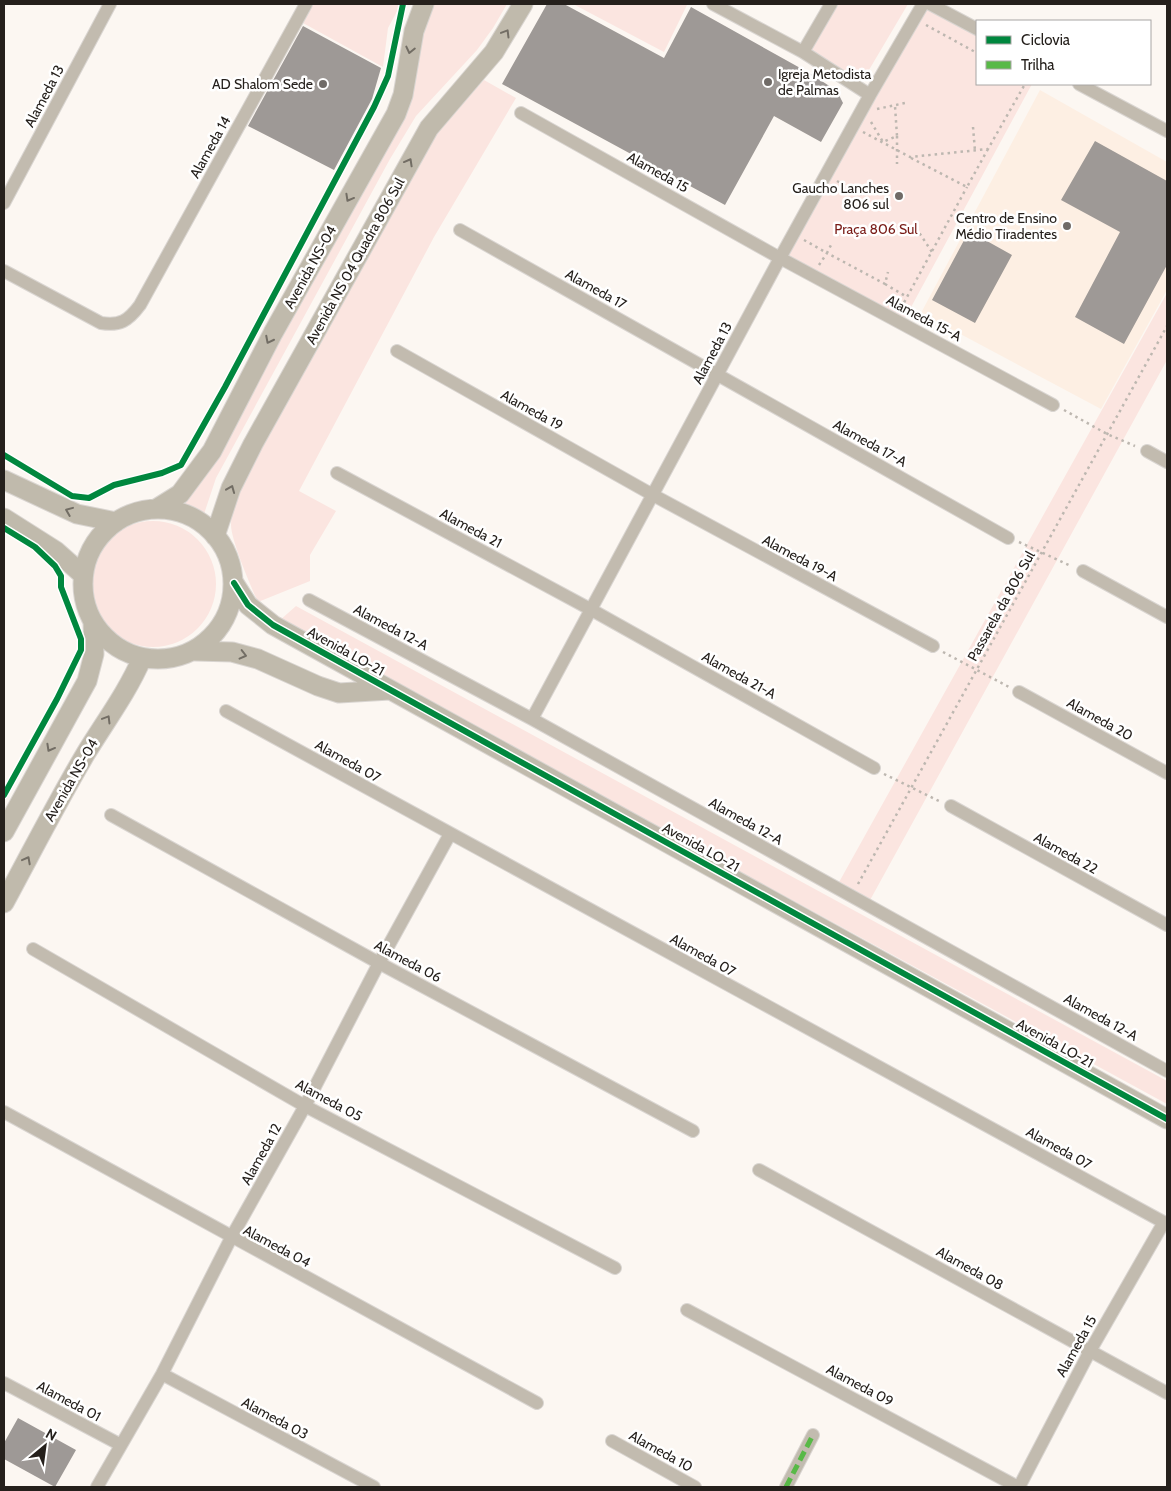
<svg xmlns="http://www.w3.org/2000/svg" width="1171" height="1491" font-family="Cabin,sans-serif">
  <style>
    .built { fill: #fdefe3 }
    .green { fill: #fbe5e0 }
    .building { fill: #9e9996 }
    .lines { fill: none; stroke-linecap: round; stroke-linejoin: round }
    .street-casing { stroke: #d9d5d1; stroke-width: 14 }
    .secondary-casing { stroke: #d9d5d1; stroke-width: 21 }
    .path { stroke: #bdb7b0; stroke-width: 2.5; stroke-dasharray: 2.5 4; stroke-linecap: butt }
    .street { stroke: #c2bbaf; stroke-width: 12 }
    .secondary { stroke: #c0baac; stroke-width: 19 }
    .quiet { stroke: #58b947; stroke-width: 5; stroke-dasharray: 10 5; stroke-linecap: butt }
    .cycleway-casing { stroke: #fff; stroke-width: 9 }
    .cycleway { stroke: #00873e; stroke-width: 6 }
    .oneway { stroke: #726d64 }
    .poi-dot { fill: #706b67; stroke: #fff; stroke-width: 2 }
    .labels { text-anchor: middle; stroke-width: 5; stroke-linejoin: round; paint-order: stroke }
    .poi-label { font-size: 14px; fill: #25201c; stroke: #fff; text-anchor: end }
    .street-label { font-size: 14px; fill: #25201c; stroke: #fff }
    .park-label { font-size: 14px; fill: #781b16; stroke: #fff }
  </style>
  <rect width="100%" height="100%" fill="#fcf7f2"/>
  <path class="built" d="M1040,90l127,72v128l-66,119 -180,-96z"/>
  <path class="green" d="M313,4h88l-13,24 -5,39 -80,-44z
    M432,4h75l-14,24 -16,22 -61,66 -26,43 -174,319 -14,42 -28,-15 239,-437z
    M573,4h110l4,1 -23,47z
    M834,4h74l-42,71 -13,4 -46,-27z
    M925,4l52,26v54h55l-129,238 -121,-65z
    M484,80l32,18 -82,139 -135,254 37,20 -26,44v26l-52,21c-7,-15 -27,-62 -27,-77 0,-13 4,-25 8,-37l161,-293 41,-69z
    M1167,293v67l-298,542 -31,-18z
    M90 584a63 63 0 1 1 126 0a63 63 0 1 1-126 0Z
    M296,606l871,475v23l-888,-483z"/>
  <path class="building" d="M547,4h17l100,54 27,-51 120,67 26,17 6,12 -22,39 -47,-26 -49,89 -223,-121z
    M303,26l78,42 -9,31 -38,71 -86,-44z
    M1095,141l72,40v84l-43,79 -49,-27 45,-85 -59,-32z
    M969,231l43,24 -37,68 -43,-23z
    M18,1418l58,32 -21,37 -51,-28v-16z"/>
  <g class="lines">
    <g class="street-casing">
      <path id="street" d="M713,4l90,48 67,43
        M930,4l47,25
        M803,52l28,-48
        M1079,84l88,47
        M521,113l259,145 273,147
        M4,203l106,-199
        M460,230l548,308
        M4,271l97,52c19,3 27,-2 39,-18l166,-301
        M397,351l256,144 280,151
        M1147,451l20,11
        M337,473l253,136 284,159
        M1083,571l84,46
        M309,600l223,119 635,352
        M1019,692l148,81
        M226,711l941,513
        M532,719l248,-461 90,-163 53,-91
        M951,806l216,119
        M111,815l268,148 314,168
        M33,949l272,157 310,162
        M4,1112l533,291
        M759,1170l408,223
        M687,1310l331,177
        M162,1374l212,113
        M4,1383l117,62
        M612,1441l83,46
        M97,1487l65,-113 69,-136 74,-132 74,-143 71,-129
        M786,1487l27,-52
        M1019,1487l71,-136 74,-129"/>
    </g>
    <g class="secondary-casing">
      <path id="secondary" d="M4,480l73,34 39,8
        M156,509l24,-15 32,-43 61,-118 123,-219 7,-19 11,-64 10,-27
        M83 584a75 75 0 1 1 150 0a75 75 0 1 1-150 0Z
        M4,518l52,33 27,24
        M215,536l16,-48 22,-44 176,-316 65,-76 29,-48
        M234,583l14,22 25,20 894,494
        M195,651l37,1 26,7 60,27 21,7 51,-3
        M4,832l83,-151 7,-27 -1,-32
        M4,903c27,-50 53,-101 82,-150 19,-31 42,-62 56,-95"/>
    </g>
    <path class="path" d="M926,25l51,28
      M877,109l28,-6
      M871,122l12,20 14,-6 -2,-30
      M973,127l2,24
      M863,132l47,25 78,-8 37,-65
      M897,136v28
      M911,158l56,29 21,-38
      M837,181l25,14
      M916,228l16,24
      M804,240l23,13 4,-8
      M819,265l8,-12 58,31 3,-12
      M885,284l22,13 60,-110
      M901,308l6,-11
      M1064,410l43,24 28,12
      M1019,542l52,24
      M943,652l66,35
      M884,774l55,27
      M858,884l309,-558"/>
    <use href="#street" class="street"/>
    <use href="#secondary" class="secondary"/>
    <path class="quiet" d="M786,1487l27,-52"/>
    <g class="cycleway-casing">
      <path id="cycleway" d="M4,455l68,41 17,2 25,-13 48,-12 19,-8 44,-78 149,-280 14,-31 15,-72
        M4,528l31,19 20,19 6,10v11l20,52v11l-24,49 -53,96
        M234,583l14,22 25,20 894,494"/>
    </g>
    <use href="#cycleway" class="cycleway"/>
  </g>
  <defs><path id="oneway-chevron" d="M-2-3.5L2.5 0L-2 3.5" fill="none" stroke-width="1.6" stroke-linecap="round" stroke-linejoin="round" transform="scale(1.25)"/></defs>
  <g class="oneway">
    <use href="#oneway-chevron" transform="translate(506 33) rotate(-59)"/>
    <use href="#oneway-chevron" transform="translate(410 50) rotate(103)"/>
    <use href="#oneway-chevron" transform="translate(409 162) rotate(-61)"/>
    <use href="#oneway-chevron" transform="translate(349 198) rotate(119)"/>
    <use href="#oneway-chevron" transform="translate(269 340) rotate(117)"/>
    <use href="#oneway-chevron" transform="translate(231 489) rotate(-68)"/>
    <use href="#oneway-chevron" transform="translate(69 511) rotate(-158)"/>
    <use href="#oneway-chevron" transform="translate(243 655) rotate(14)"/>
    <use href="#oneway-chevron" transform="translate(107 719) rotate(-59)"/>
    <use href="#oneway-chevron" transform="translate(50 748) rotate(119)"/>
    <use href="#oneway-chevron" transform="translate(27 860) rotate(-62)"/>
  </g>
  <g class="poi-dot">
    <circle cx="768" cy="82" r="5"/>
    <circle cx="323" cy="84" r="5"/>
    <circle cx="899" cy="196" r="5"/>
    <circle cx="1067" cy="226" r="5"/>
  </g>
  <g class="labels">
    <g class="poi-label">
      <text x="778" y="79" text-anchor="start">Igreja Metodista<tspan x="778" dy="16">de Palmas</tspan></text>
      <text x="313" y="89">AD Shalom Sede</text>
      <text x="889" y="193">Gaucho Lanches<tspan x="889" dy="16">806 sul</tspan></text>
      <text x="1057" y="223">Centro de Ensino<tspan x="1057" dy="16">Médio Tiradentes</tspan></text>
    </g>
    <g class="street-label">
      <text transform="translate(44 96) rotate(-62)" y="5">Alameda 13</text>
      <text transform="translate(210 147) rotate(-61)" y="5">Alameda 14</text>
      <text transform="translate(658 172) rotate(29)" y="5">Alameda 15</text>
      <text transform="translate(355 261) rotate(-61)" y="5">Avenida NS 04 Quadra 806 Sul</text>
      <text transform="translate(310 267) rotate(-61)" y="5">Avenida NS-04</text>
      <text transform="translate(596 289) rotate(29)" y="5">Alameda 17</text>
      <text transform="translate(924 318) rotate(28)" y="5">Alameda 15-A</text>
      <text transform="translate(712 353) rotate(-62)" y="5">Alameda 13</text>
      <text transform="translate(532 410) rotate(29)" y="5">Alameda 19</text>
      <text transform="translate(870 443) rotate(29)" y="5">Alameda 17-A</text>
      <text transform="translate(471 528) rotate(28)" y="5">Alameda 21</text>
      <text transform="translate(800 558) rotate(28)" y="5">Alameda 19-A</text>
      <text transform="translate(1001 606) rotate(-61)" y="5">Passarela da 806 Sul</text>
      <text transform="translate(391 627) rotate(28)" y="5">Alameda 12-A</text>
      <text transform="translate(346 651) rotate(29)" y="5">Avenida LO-21</text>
      <text transform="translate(739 675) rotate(29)" y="5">Alameda 21-A</text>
      <text transform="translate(1100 719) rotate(29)" y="5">Alameda 20</text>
      <text transform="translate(348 761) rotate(29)" y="5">Alameda 07</text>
      <text transform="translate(71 780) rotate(-60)" y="5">Avenida NS-04</text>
      <text transform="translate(746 821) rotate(29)" y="5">Alameda 12-A</text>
      <text transform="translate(701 847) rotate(29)" y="5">Avenida LO-21</text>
      <text transform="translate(1066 853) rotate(29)" y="5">Alameda 22</text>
      <text transform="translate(703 955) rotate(29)" y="5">Alameda 07</text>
      <text transform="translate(408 961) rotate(28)" y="5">Alameda 06</text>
      <text transform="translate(1101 1017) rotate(29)" y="5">Alameda 12-A</text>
      <text transform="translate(1055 1043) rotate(29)" y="5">Avenida LO-21</text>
      <text transform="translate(329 1100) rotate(28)" y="5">Alameda 05</text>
      <text transform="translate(1059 1148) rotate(29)" y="5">Alameda 07</text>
      <text transform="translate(261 1154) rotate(-61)" y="5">Alameda 12</text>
      <text transform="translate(277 1246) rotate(28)" y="5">Alameda 04</text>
      <text transform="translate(970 1268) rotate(29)" y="5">Alameda 08</text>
      <text transform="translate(1076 1346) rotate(-61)" y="5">Alameda 15</text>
      <text transform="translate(860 1385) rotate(28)" y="5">Alameda 09</text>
      <text transform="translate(69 1401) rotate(28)" y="5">Alameda 01</text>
      <text transform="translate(275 1418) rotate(28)" y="5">Alameda 03</text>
      <text transform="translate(661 1451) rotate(29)" y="5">Alameda 10</text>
    </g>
    <g class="park-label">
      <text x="876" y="234">Praça 806 Sul</text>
    </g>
  </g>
  <rect width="1171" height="1491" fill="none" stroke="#25201c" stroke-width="10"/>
  <rect x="976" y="20" width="175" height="65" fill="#ffffff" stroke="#a8a6a4"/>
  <rect x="986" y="36" width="25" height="8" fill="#00873e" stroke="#a8a6a4"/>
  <text x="1021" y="45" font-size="15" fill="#25201c">Ciclovia</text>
  <rect x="986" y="61" width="25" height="8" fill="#58b947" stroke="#a8a6a4"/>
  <text x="1021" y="70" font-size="15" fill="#25201c">Trilha</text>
  <g transform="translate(45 1446) rotate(29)" stroke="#ffffff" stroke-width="4" paint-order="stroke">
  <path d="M0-4L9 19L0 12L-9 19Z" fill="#25201c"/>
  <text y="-8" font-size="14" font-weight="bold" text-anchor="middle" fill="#25201c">N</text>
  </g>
</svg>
